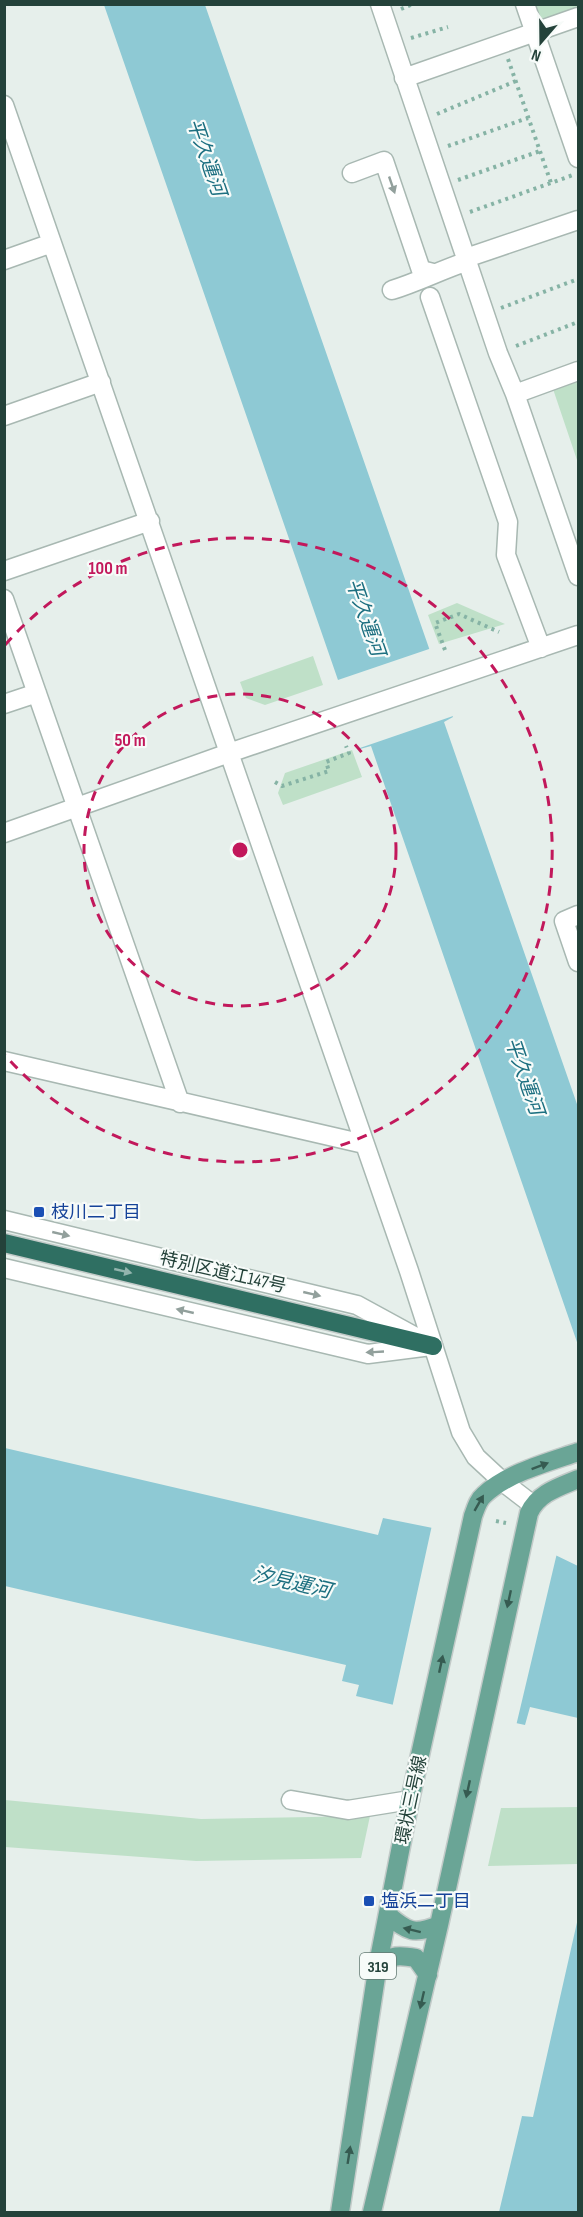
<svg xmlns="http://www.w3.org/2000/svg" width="583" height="2217" font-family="'Sofia Sans Condensed','Noto Sans JP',sans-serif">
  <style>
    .green { fill: #bfe0c8 }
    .water { fill: #8ec9d4 }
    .pier { fill: #e6efeb }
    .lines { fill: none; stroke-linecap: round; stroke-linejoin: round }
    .minor-casing { stroke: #a8b8b2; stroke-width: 21 }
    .major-casing { stroke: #c2cac8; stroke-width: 21 }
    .highway-casing { stroke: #c2cac8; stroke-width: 21 }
    .path { stroke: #86b3a5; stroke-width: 4; stroke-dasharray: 3 4.5; stroke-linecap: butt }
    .minor { stroke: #fff; stroke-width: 18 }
    .major { stroke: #6aa596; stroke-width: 18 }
    .highway { stroke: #2f6f62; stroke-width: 18 }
    .oneway { fill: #92a09c }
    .oneway2 { fill: #93b5ae }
    .oneway3 { fill: #365b51 }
    .ring { fill: none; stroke: #c2185b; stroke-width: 3; stroke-dasharray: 10 8 }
    .transit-dot { fill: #1a4fb4; stroke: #f7fbf9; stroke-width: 2 }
    .labels { text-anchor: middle; stroke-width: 4.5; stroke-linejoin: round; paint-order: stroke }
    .shield { fill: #f7fbf9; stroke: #637a73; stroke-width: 1.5 }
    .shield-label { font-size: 16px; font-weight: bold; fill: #24423a }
    .transit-label { font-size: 18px; fill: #164399; stroke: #f7fbf9; text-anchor: start }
    .street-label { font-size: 18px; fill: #24423a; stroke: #f7fbf9 }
    .water-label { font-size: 20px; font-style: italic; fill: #1c6f80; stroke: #f7fbf9 }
    .centre { fill: #c2185b; stroke: #f7fbf9; stroke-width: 3 }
    .ring-label { font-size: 18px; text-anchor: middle; font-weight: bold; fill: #c2185b; stroke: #f7fbf9; stroke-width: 4.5; stroke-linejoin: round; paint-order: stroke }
  </style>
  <rect width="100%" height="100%" fill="#e6efeb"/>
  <path class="green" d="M533,5h45v8l-37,13z
    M578,380v83l-25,-74z
    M457,603l48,21 -66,20 -11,-29z
    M313,656l10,29 -58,20 -19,-7 -6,-16z
    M352,750l10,27 -79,28 -5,-12 7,-20z
    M5,1800l196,19 169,-3 -9,42 -165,3 -191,-14z
    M578,1807v57l-90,2 13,-58z"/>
  <path class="water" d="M104,5h101l248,712 -9,5 134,385v238l-207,-599 -11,3 -22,-69z
    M5,1448l373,87 5,-17 164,33 31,15v152l-48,-11 -5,18 -14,-3 -3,10 -152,-36 3,-11 -17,-4 4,-16 -341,-79z
    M578,1918v294h-79l23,-96 11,1z"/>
  <path class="pier" d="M432,648l24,67 -99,34 -22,-68z
    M432,1525l116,23 9,5 -41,173 -3,-1 -4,10 -117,-27z"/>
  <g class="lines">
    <g class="minor-casing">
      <path id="minor" d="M380,4l118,349 17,41 63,182
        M525,4l53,154
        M404,78l174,-61
        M4,105l405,1166 52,161 15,25 27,25 30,23
        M352,173l32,-12 37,109 12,3
        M466,258l112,-38
        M4,260l48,-17
        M392,290c26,-8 49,-20 76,-29
        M430,297l78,225 -2,33 35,93
        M515,394l63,-23
        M4,416l97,-34
        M4,571l146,-50
        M4,599l176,504
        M4,704l33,-11
        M4,833l225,-80 349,-118
        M578,915l-14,6 14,41
        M4,1061l360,83
        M4,1220l353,85 66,36
        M4,1268l364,86 63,-8
        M291,1800l57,10 62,-10"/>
    </g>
    <g class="major-casing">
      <path id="major" d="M388,1915c20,17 26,20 51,10
        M378,1964c16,-9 20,-9 38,-6l12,17
        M340,2212l38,-248 32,-164 63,-284c3,-8 5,-16 11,-21 23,-22 65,-33 94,-43
        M372,2212l67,-287 90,-412c9,-20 30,-26 49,-34"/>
    </g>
    <g class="highway-casing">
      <path id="highway" d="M4,1243l429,103"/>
    </g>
    <path class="path" d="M401,9l12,-5
      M411,38l37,-11
      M508,59l43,124
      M437,114l79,-33
      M448,146l80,-28
      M458,180l82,-29
      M470,212l103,-37
      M501,308l77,-29
      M516,346l62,-24
      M445,650l-10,-27 24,-9 40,18
      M275,782l7,4 47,-15 -3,-9 23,-9 -3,-7
      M496,1521l10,2"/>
    <use href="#minor" class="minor"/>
    <use href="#major" class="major"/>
    <use href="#highway" class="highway"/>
  </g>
  <defs><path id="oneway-solid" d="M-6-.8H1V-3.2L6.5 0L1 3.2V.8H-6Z" transform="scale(1.5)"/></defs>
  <g class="oneway">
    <use href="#oneway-solid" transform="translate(392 185) rotate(71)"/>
    <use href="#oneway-solid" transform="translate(61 1234) rotate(13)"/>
    <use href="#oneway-solid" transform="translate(312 1294) rotate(13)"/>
    <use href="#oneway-solid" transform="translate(185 1311) rotate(-167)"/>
    <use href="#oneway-solid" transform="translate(375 1352) rotate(177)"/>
  </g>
  <use class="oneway2" href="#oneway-solid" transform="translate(123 1271) rotate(13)"/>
  <g class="oneway3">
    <use href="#oneway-solid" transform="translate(540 1466) rotate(-21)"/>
    <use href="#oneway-solid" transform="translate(479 1503) rotate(-60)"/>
    <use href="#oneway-solid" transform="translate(509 1599) rotate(102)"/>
    <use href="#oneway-solid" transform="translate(441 1664) rotate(-78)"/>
    <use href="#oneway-solid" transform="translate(468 1789) rotate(102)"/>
    <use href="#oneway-solid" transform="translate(412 1930) rotate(-166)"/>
    <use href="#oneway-solid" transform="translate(422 2000) rotate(103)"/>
    <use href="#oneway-solid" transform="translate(349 2155) rotate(-81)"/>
  </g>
  <g class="ring">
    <circle cx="240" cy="850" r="156"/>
    <path d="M5 645A312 312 0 1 1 5 1055"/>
  </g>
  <g class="transit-dot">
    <rect x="33" y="1206" width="12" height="12" rx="3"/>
    <rect x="363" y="1895" width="12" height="12" rx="3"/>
  </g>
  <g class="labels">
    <rect class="shield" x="360" y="1953" width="36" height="26" rx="4.5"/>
    <g class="shield-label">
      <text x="378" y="1972">319</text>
    </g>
    <g class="transit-label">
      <text x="51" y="1218">枝川二丁目</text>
      <text x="381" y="1907">塩浜二丁目</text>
    </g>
    <g class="street-label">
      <text transform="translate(223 1272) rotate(13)" y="6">特別区道江147号</text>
      <text transform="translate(411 1800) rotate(-78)" y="6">環状三号線</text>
    </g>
    <g class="water-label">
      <text transform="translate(207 157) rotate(71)" y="7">平久運河</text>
      <text transform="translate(366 617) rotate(71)" y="7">平久運河</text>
      <text transform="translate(525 1076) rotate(71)" y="7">平久運河</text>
      <text transform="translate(292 1582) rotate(13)" y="7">汐見運河</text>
    </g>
  </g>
  <circle cx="240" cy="850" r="9" class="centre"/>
  <g class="ring-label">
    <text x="108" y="574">100 m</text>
    <text x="130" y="746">50 m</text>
  </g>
  <rect width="583" height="2217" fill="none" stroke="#24423a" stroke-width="12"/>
  <g transform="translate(541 42) rotate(200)" stroke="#f7fbf9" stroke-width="4.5" paint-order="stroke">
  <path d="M0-4.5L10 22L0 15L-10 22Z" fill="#24423a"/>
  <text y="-9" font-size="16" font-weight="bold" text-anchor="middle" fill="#24423a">N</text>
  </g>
</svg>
